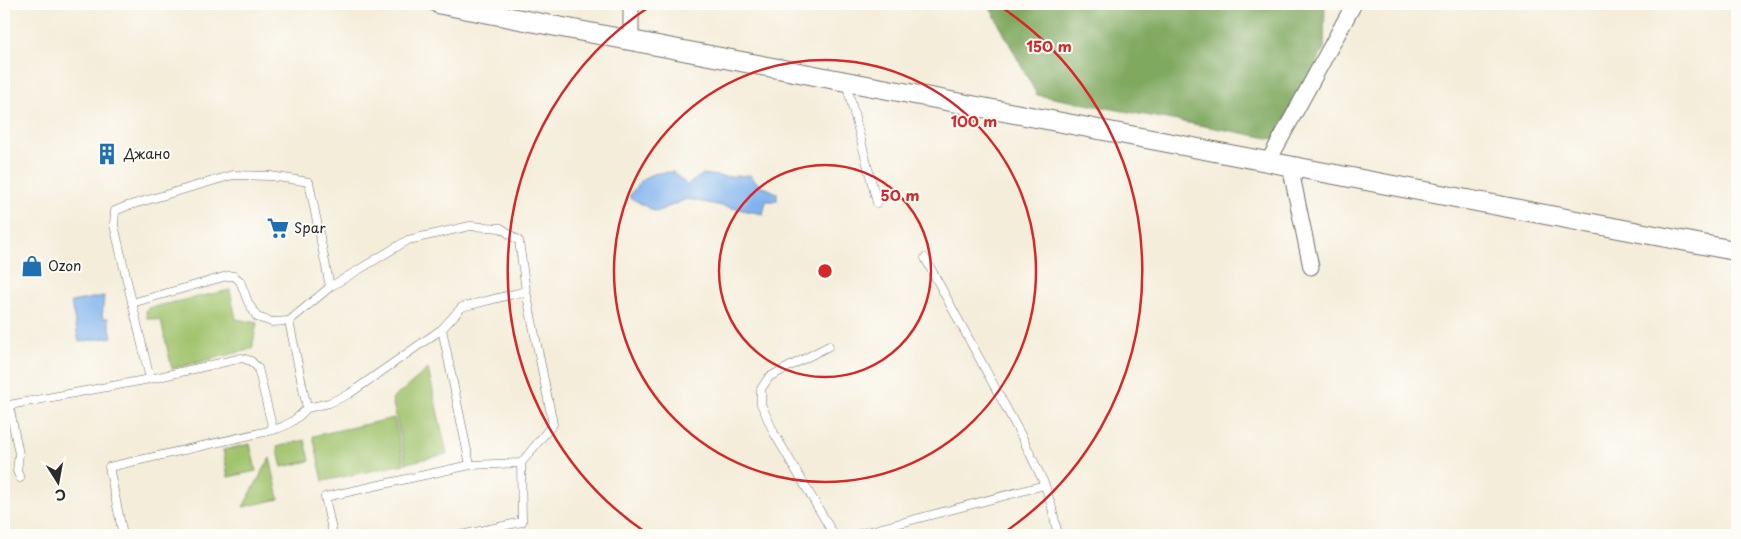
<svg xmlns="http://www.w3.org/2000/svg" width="1741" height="539" font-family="'Playpen Sans',sans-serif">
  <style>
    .green { fill: #a0c36c; stroke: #66774c }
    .forest { fill: #80a960; stroke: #566a46 }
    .water { fill: #80b3ed; stroke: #566f8c }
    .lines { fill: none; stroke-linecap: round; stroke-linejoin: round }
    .service-casing { stroke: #716f68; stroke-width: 9 }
    .minor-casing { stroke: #716f68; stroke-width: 17 }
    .tertiary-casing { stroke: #716f68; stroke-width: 21 }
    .service { stroke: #fff; stroke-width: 8 }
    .minor { stroke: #fff; stroke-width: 15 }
    .tertiary { stroke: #fff; stroke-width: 19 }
    .ring { fill: none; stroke: #d62828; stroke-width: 2.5 }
    .labels { text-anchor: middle; stroke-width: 4; stroke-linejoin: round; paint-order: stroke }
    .poi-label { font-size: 14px; fill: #2b2b2b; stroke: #fdfcf7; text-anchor: start }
    .centre { fill: #d62828; stroke: #fdfcf7; stroke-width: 2.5 }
    .ring-label { font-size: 15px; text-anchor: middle; font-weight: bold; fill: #d62828; stroke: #fdfcf7; stroke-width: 4; stroke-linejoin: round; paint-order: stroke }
  </style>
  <rect width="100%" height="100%" fill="#fdfcf7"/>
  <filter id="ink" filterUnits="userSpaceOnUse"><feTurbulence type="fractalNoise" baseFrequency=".02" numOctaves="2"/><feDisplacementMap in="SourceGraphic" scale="10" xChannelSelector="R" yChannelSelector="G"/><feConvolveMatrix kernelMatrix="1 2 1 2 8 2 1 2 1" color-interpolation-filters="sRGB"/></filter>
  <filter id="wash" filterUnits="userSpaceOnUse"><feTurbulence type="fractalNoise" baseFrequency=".0096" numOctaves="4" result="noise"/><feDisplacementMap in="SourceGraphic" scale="20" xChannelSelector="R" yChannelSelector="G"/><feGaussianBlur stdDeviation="1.12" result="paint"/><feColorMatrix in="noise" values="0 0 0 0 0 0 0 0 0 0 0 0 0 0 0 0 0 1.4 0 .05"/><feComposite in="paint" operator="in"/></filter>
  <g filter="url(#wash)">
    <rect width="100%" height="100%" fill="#f4edda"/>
    <path class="green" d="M230,290l6,29 21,4 -5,26 -80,20 -11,-48 -14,-3 -1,-7 2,-3z
      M428,369l19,85 -41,9 -14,-64z
      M394,418l10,46 -81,17 -10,-45z
      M305,440l5,21 -28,6 -5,-20z
      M250,444l6,27 -28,6 -5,-27z
      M270,458l9,41 -36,8z"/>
    <path class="forest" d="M988,4h337l-1,45 -50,90 -237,-44z"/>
    <path class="water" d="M673,172l14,13 16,-11 22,3 25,-2 10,10 17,8v8h-11l-3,13 -76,-15 -31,13 -27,-15c14,-22 19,-24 44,-25z
      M104,296l-2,22h6l4,19 -33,5 -8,-40z"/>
  </g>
  <g filter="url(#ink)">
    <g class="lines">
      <g class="service-casing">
        <path id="service" d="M846,82l31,121
          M925,258l98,181 22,46 7,23 6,27
          M132,303l95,-27h7l6,5 8,21 9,15 15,5 17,-1 41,-34 -21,-105 -38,-6 -38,-1 -106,31 -12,5 -1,14 36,154
          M442,329l20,-22 64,-16
          M829,346l-60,31 -8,12v15l13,29 60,102
          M9,405l10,49 -2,17 3,7
          M4,406l146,-27 92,-21 9,3 7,7 15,62 -164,37 14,68
          M307,408l22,-5 20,-9 93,-65 28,136 51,-2 32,-39 -27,-133 -7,-50 -18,-13 -31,-2 -62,14 -78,47
          M273,430c15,-4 24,-11 34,-22l-18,-87
          M333,535l-8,-38 145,-32
          M461,535l61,-13 -1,-59
          M855,535l190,-50"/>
      </g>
      <g class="minor-casing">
        <path id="minor" d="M631,40v-36
          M1268,162l86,-158
          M1290,166l21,101"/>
      </g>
      <g class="tertiary-casing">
        <path id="tertiary" d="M439,4l1298,247"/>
      </g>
      <use href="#service" class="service"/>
      <use href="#minor" class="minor"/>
      <use href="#tertiary" class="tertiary"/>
    </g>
  </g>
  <g class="ring">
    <circle cx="825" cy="271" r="106"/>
    <circle cx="825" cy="271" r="211"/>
    <path d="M648 534A317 317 0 0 1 652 5M998 5A317 317 0 0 1 1002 534"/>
  </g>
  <defs>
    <g id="building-bare" transform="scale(1.725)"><path d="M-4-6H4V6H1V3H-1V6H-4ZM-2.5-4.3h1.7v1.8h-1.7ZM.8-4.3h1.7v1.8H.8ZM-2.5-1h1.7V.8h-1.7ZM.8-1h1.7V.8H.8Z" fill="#1f6fb2" stroke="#fdfcf7" stroke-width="2.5" paint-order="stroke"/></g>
    <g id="supermarket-bare" transform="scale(1.725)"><path d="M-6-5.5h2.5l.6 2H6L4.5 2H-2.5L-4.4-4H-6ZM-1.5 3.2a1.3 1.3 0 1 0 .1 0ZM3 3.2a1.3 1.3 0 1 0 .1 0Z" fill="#1f6fb2" stroke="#fdfcf7" stroke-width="2.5" paint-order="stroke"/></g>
    <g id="shop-bare" transform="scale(1.725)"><path d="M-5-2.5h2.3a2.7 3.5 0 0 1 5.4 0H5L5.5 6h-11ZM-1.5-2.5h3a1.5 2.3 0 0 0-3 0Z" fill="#1f6fb2" stroke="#fdfcf7" stroke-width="2.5" paint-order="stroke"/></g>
  </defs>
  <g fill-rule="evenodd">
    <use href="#building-bare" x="107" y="154"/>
    <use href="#supermarket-bare" x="278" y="228"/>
    <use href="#shop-bare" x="32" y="266"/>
  </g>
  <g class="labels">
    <g class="poi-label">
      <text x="124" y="159">Джано</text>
      <text x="294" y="233">Spar</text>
      <text x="48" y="271">Ozon</text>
    </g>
  </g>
  <circle cx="825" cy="271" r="8" class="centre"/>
  <g class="ring-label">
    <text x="1049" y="52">150 m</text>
    <text x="974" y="127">100 m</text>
    <text x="900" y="201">50 m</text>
  </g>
  <rect width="1741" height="539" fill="none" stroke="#fdfcf7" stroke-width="20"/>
  <g transform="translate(58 482) rotate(169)" stroke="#fdfcf7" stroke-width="4" paint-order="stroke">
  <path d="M0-4L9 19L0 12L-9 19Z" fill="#2b2b2b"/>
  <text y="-8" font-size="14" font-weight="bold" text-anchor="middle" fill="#2b2b2b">С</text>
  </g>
</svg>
